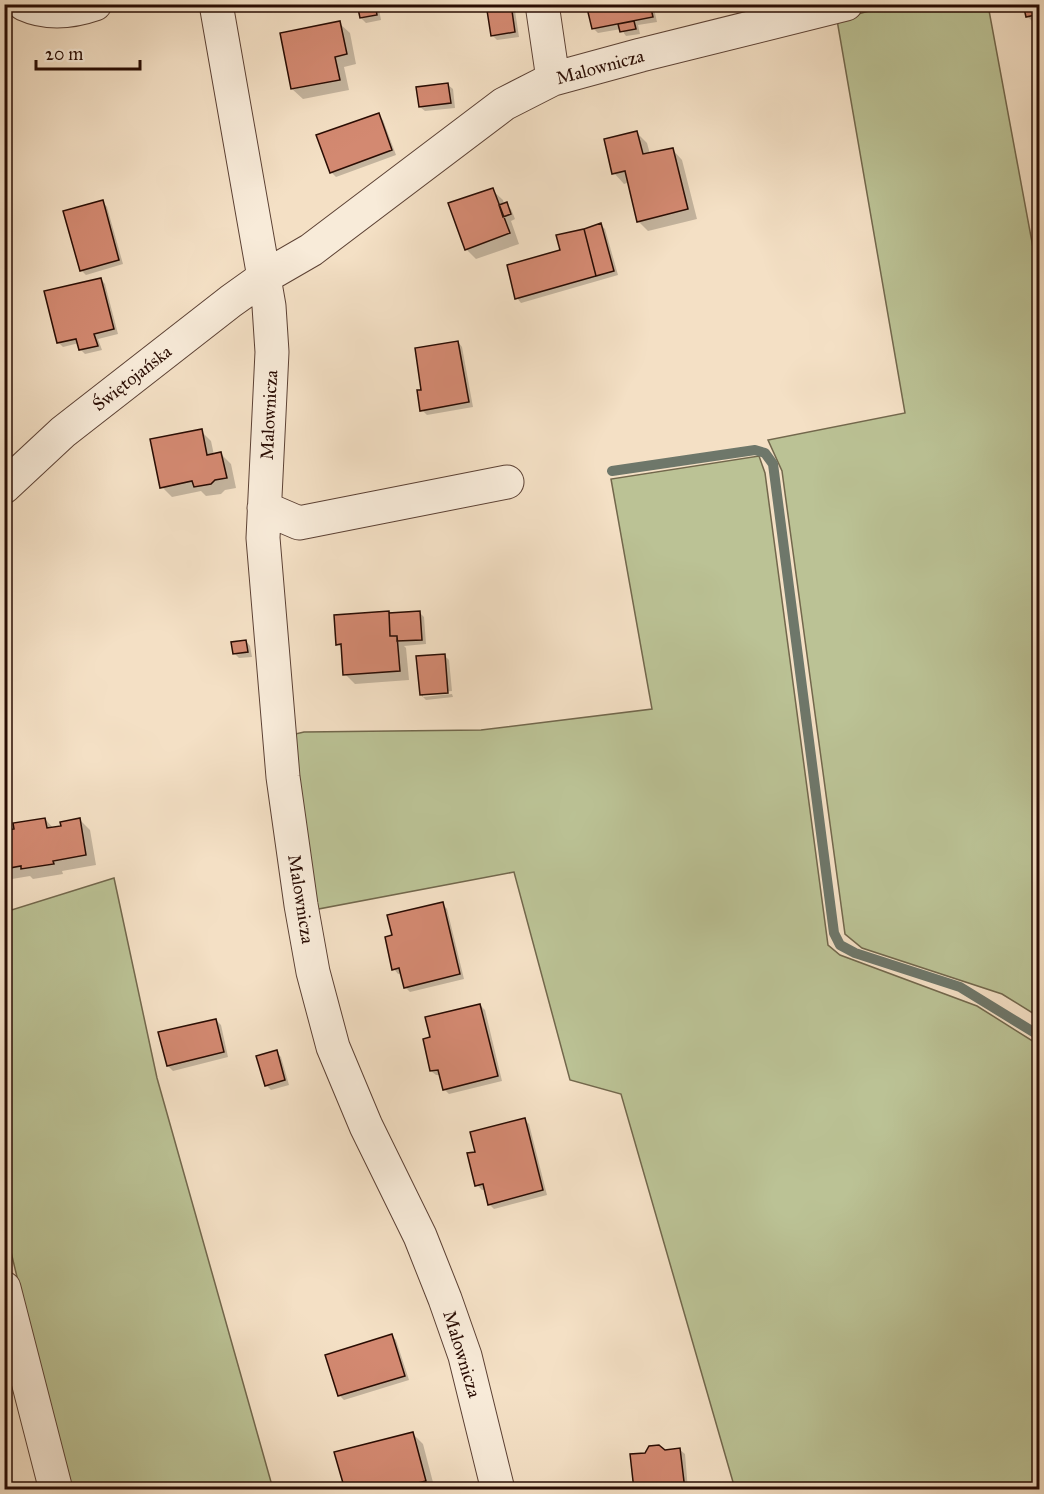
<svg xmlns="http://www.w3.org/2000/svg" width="1044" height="1494" font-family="'IM FELL Great Primer',serif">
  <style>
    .green { fill: #bbc295; stroke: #72674c; stroke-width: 1.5 }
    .shadow { fill: #0003 }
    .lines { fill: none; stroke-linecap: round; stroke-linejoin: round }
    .stream { stroke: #6e776a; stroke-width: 10 }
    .building { fill: #d38971; stroke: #290c03; stroke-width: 1.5 }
    .minor-casing { stroke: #5c4134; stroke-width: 35 }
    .minor { stroke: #f8ebd9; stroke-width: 33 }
    .labels { text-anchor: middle; stroke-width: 4.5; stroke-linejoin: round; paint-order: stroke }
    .street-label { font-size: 18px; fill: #290c03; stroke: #f8ebd9 }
  </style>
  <rect width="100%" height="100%" fill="#f4e0c5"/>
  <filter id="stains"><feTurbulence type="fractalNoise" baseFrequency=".00333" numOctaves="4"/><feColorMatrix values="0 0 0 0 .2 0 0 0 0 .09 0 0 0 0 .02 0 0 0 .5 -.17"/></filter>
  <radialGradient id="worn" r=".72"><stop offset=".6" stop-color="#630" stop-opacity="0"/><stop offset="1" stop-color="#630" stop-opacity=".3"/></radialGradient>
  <path class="green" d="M890,5h98l51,275v737l-37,-23 -140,-46 -17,-14 -63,-463 -14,-31 137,-27 -68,-393z
    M759,456l6,17 63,472 12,10 137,51 62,39v444h-304l-114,-395 -51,-14 -56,-208 -201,38 -22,-175 13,-3 177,-2 171,-21 -41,-230z
    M114,878l43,200 116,411h-205l-63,-262v-315z"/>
  <path class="shadow" d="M359,4h19l3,16 -15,3 -5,-5z
    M488,4h26l5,33 -22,3 -5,-5z
    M588,4h65l4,18 -19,3 2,9 -14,2 -5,-7 -23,4 -5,-5z
    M1040,4v16l-8,1 -5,-5z
    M339,23l11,10 6,31 -12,3 5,23 -46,9 -11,-10z
    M448,85l5,4 2,19 -30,3 -5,-4z
    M378,115l5,5 13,35 -60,22 -5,-5z
    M637,133l10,10 3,11 22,-5 10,11 15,59 -49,12 -10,-10 -8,-39 -6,2 -10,-11z
    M492,190l11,10 1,5 2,-1 5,5 4,10 -4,2 8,23 -43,15 -10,-10z
    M103,202l4,5 16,57 -37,11 -5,-5z
    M601,225l4,4 13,46 -97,28 -4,-5 45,-47z
    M101,279l4,5 13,50 -20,5 4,11 -17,4 -5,-5 -1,-6 -16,4 -5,-5z
    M458,342l4,5 11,60 -46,8 -5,-5z
    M201,431l10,10 3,14 7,-1 10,10 5,24 -11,2 -4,4 -15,2 -5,-5 -29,6 -10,-10z
    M419,612l5,5 2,27 -22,2 2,2 3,32 -54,4 -10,-10 -2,-24 -5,-6 52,-29z
    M246,641l4,5 2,11 -13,1 -5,-5z
    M444,655l5,5 3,31 -29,3v3l29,-3 1,3 -27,3 -5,-5z
    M45,819l9,10 26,-9 10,10 6,35 -34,6 1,3 -30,5 -3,-3 -18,3 -8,-8v-38z
    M443,904l4,5 17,70 -54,13 -5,-5 -3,-14 -4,1 -4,-5 -1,-33z
    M480,1005l5,5 17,71 -53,13 -5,-5 -4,-14h-4l-5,-4 1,-33z
    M216,1020l5,5 7,32 -55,14 -5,-5z
    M276,1052l5,5 8,28 -18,5 -5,-5z
    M525,1120l4,4 18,71 -53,14 -5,-5 -3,-15 -4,1 -5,-5v-32z
    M391,1335l5,5 13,40 -65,20 -5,-5z
    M413,1434l10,10 12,46h-89z
    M680,1450l5,4 3,36h-52l29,-39z"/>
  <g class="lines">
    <path class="stream" d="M612,471l143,-21 10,3 8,11 61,469 6,12 15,8 105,34 80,49"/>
  </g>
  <path class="building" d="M357,4h18l2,11 -17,3z
    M486,4h25l4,28 -24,4z
    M586,4h64l3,13 -61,12z
    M1023,4h17v10l-14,3z
    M340,21l7,33 -12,3 5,23 -49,9 -11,-56z
    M634,21l2,8 -16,3 -2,-8z
    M448,83l3,20 -32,4 -3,-20z
    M379,113l13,37 -62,23 -14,-38z
    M637,131l6,23 30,-6 15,61 -51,13 -12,-51 -13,3 -8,-35z
    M493,188l17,45 -45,17 -17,-47z
    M103,200l16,60 -39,11 -17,-60z
    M507,202l4,12 -8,3 -4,-12z
    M601,223l13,48 -18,5 -12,-47z
    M584,229l12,47 -81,23 -8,-34 53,-15 -4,-15z
    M101,278l13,51 -20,5 4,12 -19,4 -3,-11 -19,4 -13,-52z
    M458,341l11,61 -49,9 -3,-21h4l-6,-42z
    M202,429l5,26 14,-3 6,26 -12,2 -4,4 -17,3 -2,-6 -32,7 -10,-49z
    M389,611l1,25h7l3,35 -57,4 -2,-31 -5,1 -2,-30z
    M420,611l2,29 -25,1v-5h-7l-1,-23z
    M246,640l2,12 -15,2 -2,-12z
    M445,654l3,39 -28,2 -4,-39z
    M45,818l2,10 14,-2 -1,-4 20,-4 6,37 -33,6 1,3 -33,5v-3l-17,3v-38l10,-2 -1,-6z
    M443,902l17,72 -56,14 -5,-20 -7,2 -7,-33 7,-2 -5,-20z
    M480,1004l18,72 -55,14 -5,-20 -8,1 -7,-32 7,-2 -5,-20z
    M216,1019l8,33 -57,14 -9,-34z
    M277,1050l8,30 -20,6 -9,-30z
    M525,1118l18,72 -55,15 -5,-21 -8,2 -8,-33 8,-1 -5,-20z
    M392,1334l13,42 -67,20 -13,-41z
    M413,1432l13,49 -37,9h-44l-11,-38z
    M659,1445l6,5 15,-2 5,42h-51l-4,-36 15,-1 4,-7z"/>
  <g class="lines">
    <g class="minor-casing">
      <path id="minor" d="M24,4c24,11 48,8 71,0
        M216,4l53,302 3,46 -9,186 20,239 18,128 12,67 20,75 33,79 54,110 25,63 20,57 33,134
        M542,4l11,75
        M4,487l59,-55 168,-131 35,-25 45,-26 193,-146 49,-25 88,-24 205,-51
        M264,508l35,15 208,-41
        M4,1288l52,202"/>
    </g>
    <use href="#minor" class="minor"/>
  </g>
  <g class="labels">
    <g class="street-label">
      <text transform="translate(600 67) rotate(-15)" y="6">Malownicza</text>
      <text transform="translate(132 378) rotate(-38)" y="6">Świętojańska</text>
      <text transform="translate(269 415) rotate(-87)" y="6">Malownicza</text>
      <text transform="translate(301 899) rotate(81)" y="6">Malownicza</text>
      <text transform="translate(462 1354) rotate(73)" y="6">Malownicza</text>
    </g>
  </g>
  <rect width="1044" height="1494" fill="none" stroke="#f4e0c5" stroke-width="24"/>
  <rect x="6" y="6" width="1032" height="1482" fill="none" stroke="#290c03" stroke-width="3"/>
  <rect x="12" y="12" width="1020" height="1470" fill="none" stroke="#290c03" stroke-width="1.5"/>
  <path d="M36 60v9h104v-9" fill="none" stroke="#290c03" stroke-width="3"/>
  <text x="45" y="60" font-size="18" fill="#290c03" stroke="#f8ebd9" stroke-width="4.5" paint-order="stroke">20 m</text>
  <rect width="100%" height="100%" filter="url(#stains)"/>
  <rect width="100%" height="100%" fill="url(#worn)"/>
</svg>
